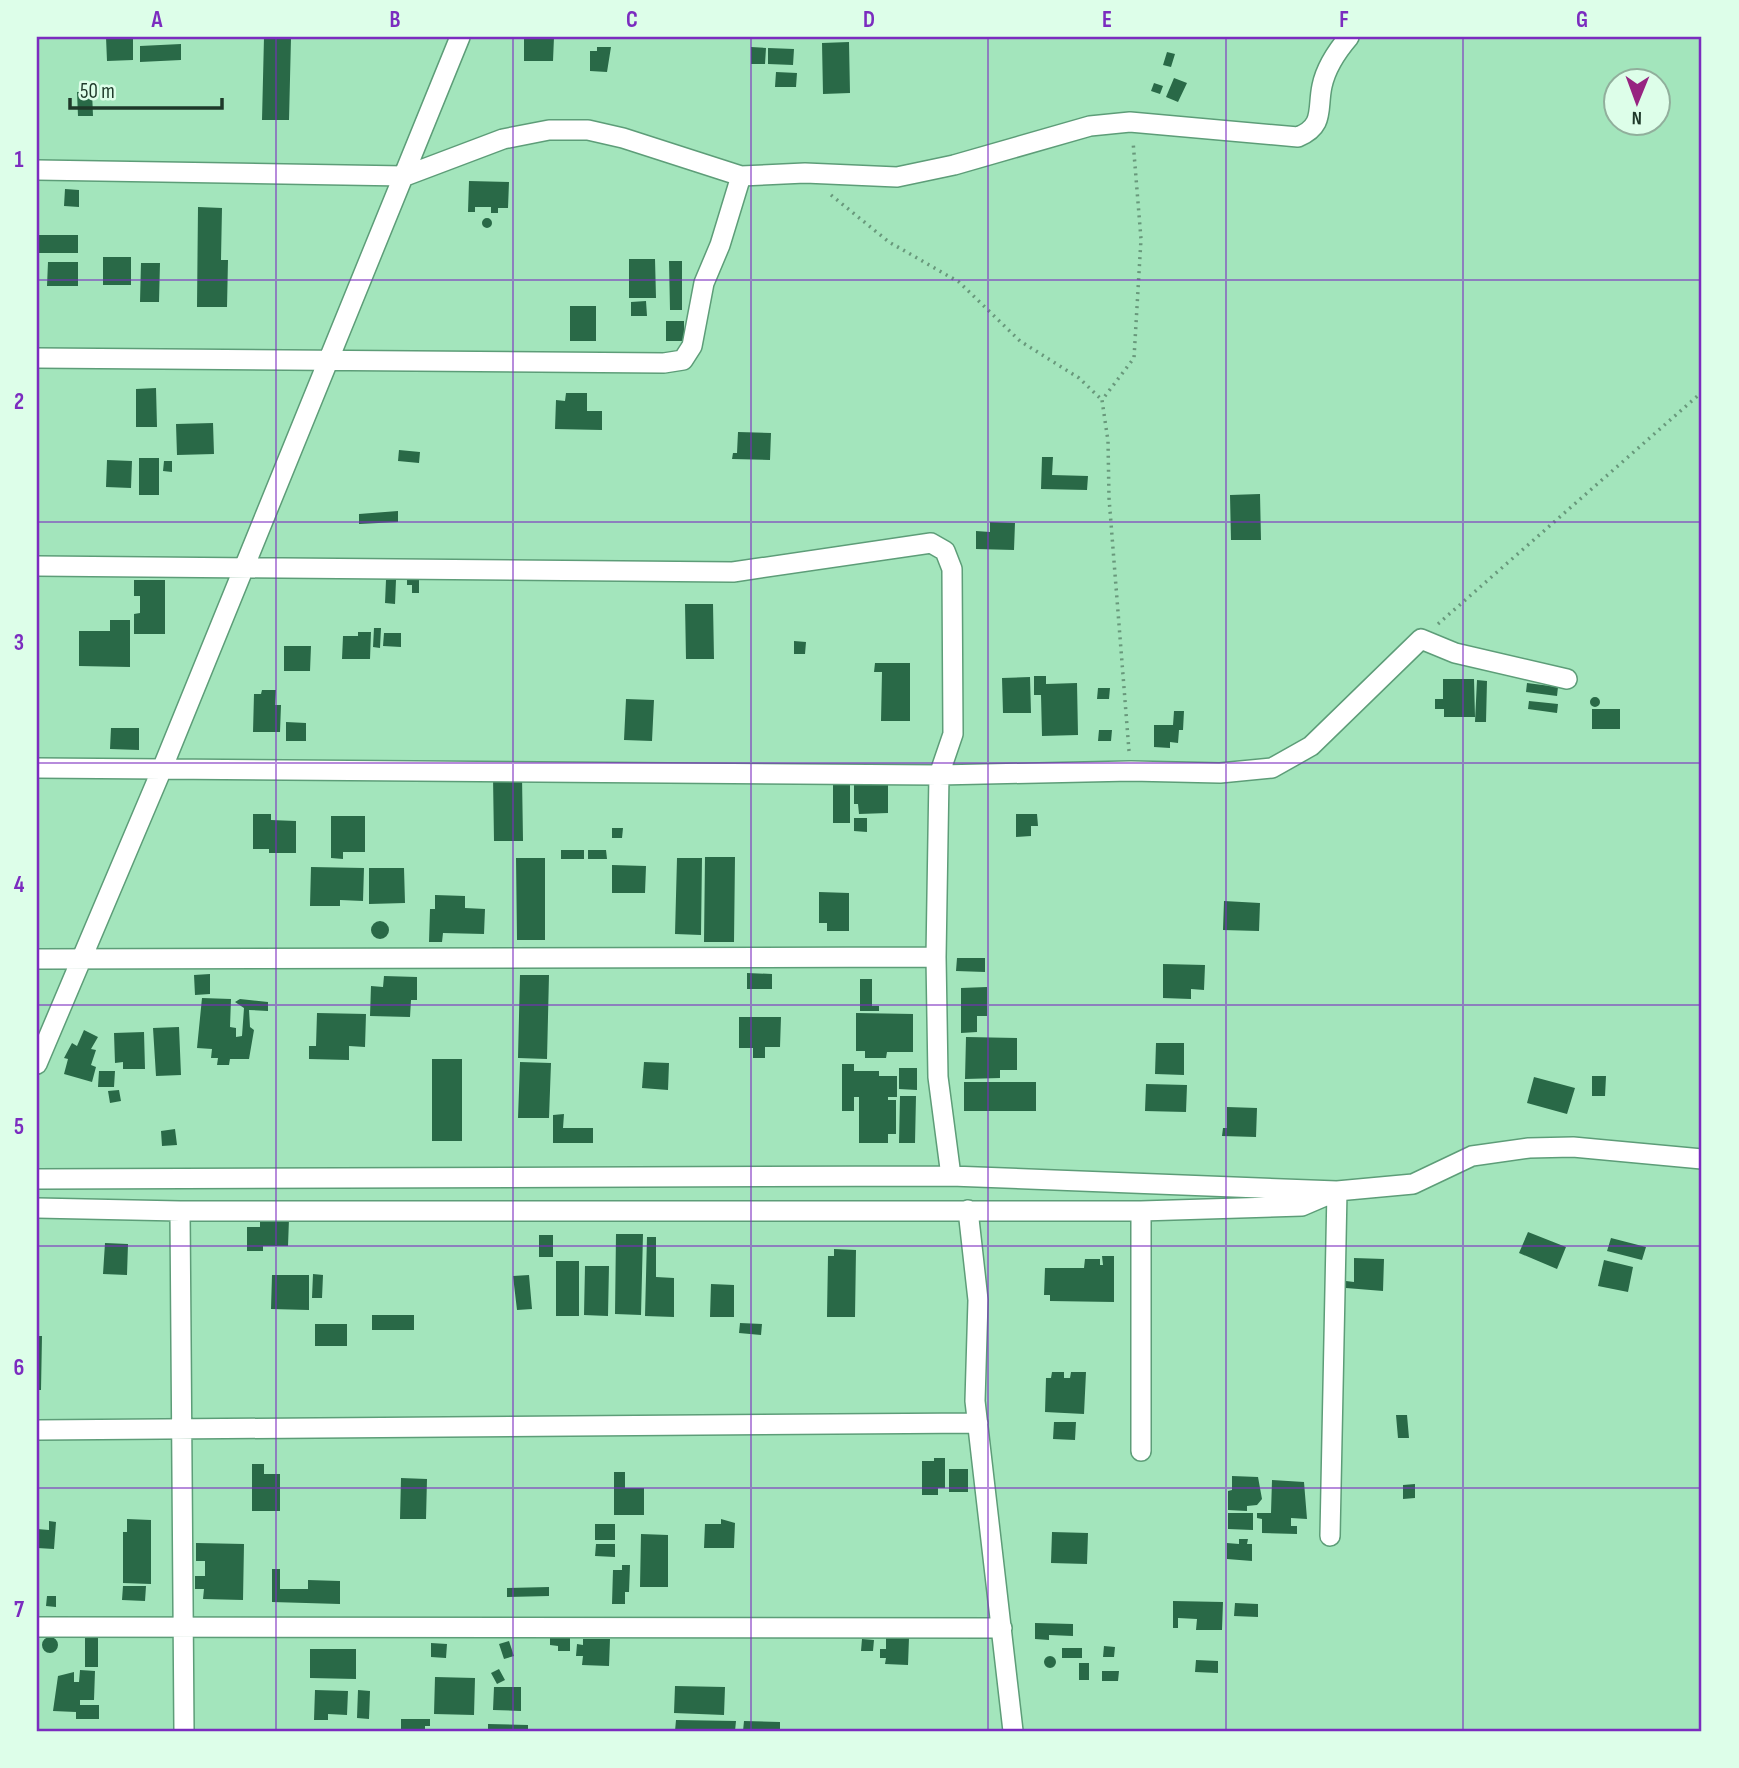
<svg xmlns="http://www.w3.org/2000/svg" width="1739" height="1768" font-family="'Sofia Sans Condensed',sans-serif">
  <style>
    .building { fill: #296947 }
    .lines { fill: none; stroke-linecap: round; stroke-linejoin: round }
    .street-casing { stroke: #5d9d78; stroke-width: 22 }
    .path { stroke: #68987b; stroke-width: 3.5; stroke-dasharray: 2 5; stroke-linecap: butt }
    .street { stroke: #fff; stroke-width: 19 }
    .grid { fill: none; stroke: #7b2cbf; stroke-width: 2; stroke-opacity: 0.55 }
    .neatline { fill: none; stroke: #7b2cbf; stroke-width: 2.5 }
    .grid-label { font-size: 23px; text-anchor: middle; font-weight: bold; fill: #7b2cbf }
  </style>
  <rect width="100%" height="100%" fill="#a3e5bc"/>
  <path class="building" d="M106,37h27v23l-26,1z
    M264,37l27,1 -2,82h-27z
    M524,37h30l-1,24h-29z
    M849,42l1,51 -27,1 -1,-51z
    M181,44v16l-41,2v-16z
    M597,47h14l-4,25 -17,-1v-20h7z
    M751,47l15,1 -1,16h-14z
    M768,48l26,1 -1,16 -25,-1z
    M1167,52l8,2 -4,13 -8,-2z
    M776,72l21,1 -1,14h-21z
    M1174,78l13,5 -9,19 -12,-5z
    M1154,83l9,3 -3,8 -9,-3z
    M92,91l1,25h-15l-1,-24z
    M469,181l40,1 -1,26h-10v5h-7v-6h-16v5h-7z
    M65,189l14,1v17l-15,-1z
    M198,207l24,1 -1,52h7l-1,47h-30z
    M482 223a5 5 0 1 1 10 0a5 5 0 1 1-10 0Z
    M37,235h41v18h-41z
    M103,257h28v28h-28z
    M629,259h26l1,39h-27z
    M669,261h13v49h-12z
    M48,262h30v24h-31z
    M141,263h19l-1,39h-19z
    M646,301l1,15h-16v-14z
    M570,306h26v35h-26z
    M666,321h18v20h-18z
    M156,388l1,39h-21v-38z
    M566,393h21v18h15v19l-47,-1 1,-29 9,1z
    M213,423l1,31 -37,1 -1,-31z
    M738,432l33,1 -1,27 -38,-1 1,-6h4z
    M399,450l21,2 -1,11 -21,-2z
    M1042,457h11l-1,18 36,1 -1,14 -46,-1z
    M139,458h20v37h-20z
    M107,460l25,1 -1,27 -25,-1z
    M164,461h8v11l-9,-1z
    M1260,494l1,46h-30l-1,-45z
    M398,511v11l-39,2v-10z
    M990,522l25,1 -1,27 -38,-1v-18l14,1z
    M134,580h31v54h-31v-20l6,-1v-17h-6z
    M386,580h10l-1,24 -10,-1z
    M407,580h12v13h-7v-8h-5z
    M685,604h28l1,55h-28z
    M110,620h20v47l-51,-1v-35h31z
    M374,628h7l-1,20 -7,-1z
    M358,632h13l-1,27h-28l1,-23h15z
    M384,633h17v14l-18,-1z
    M794,641l12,1 -1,12h-11z
    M284,646h27l-1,25h-26z
    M875,663h35v58h-29l1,-49h-8z
    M1034,676h12v8l31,-1 1,52 -36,1 -1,-41h-7z
    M1030,677l1,36h-28l-1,-35z
    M1443,679h31l1,38h-31v-8h-9v-10h8z
    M1477,680l10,1 -1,41h-11z
    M1527,683l31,4 -1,9 -31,-4z
    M1098,688h12l-1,11h-12z
    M262,690h14l-1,15h6l-1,27h-27l1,-38h7z
    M1590 702a5 5 0 1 1 10 0a5 5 0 1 1-10 0Z
    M626,699l28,1 -2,41 -28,-1z
    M1529,701l29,3 -1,9 -29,-4z
    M1592,709h28v20h-28z
    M1174,711h10l-1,19h-4l-1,13 -8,-1v6l-16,-1v-22h19z
    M286,722l20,1v18h-20z
    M111,728h28v22l-29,-1z
    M1099,730h13l-1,11h-13z
    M522,776l1,65h-29l-1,-64z
    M833,780h17v43h-17z
    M854,783h34v30l-29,1 -1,-10h-4z
    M253,814h18v6l25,1v32h-27v-4h-16z
    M1016,814h21l1,12h-7v10l-15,1z
    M331,816h34v36h-22v7l-12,-1z
    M854,818h13v14l-13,-1z
    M612,828h11l-1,10h-10z
    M561,850h23v9h-23z
    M588,850h18l1,9h-19z
    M705,857h30l-1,85h-30z
    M516,858h29v82h-28z
    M677,858h25l-1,77 -26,-1z
    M612,865l34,1 -1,27h-33z
    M311,867l53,1 -1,33 -23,-1v6h-30z
    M369,868h35l1,35 -36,1z
    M819,892l30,1v38h-22v-8h-8z
    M435,895l30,1v12l20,1 -1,25 -41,-1 -1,9h-13l1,-33h5z
    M1224,901l36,2 -1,28 -36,-1z
    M371 930a9 9 0 1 1 18 0a9 9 0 1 1-18 0Z
    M957,958h28v14l-29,-1z
    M1163,964l42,1 -1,25 -13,-1v10l-28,-1z
    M747,973l25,1v15h-25z
    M210,974v20l-15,1 -1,-20z
    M520,975h29l-2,84 -29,-1z
    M384,976l33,1v23h-6l-1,17 -40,-1 1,-30 12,1z
    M860,979h12v27h7v5h-19z
    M987,987v29h-10v16l-16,1v-45z
    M202,998l29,1 -1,28 6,1v9l6,-1 2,-28 -9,-6 5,-3 28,3v9l-19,-1 1,17 4,3 -5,29h-19l-1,6h-12l1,-7h-7l1,-9 -15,-1z
    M317,1013l49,1 -1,33 -16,-1v14l-40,-1v-13h7z
    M856,1013l57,1v38h-26l-1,6h-21v-7h-9z
    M739,1017h42l-1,30h-15v11h-12v-10h-14z
    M179,1027l2,48 -25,1 -3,-48z
    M84,1030l14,7 -7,12 5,1 -5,15 5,2 -4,15 -28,-8 4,-15 -4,-1 8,-15 5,3z
    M144,1032l1,37h-22v-7l-8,1 -1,-30z
    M966,1037l51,1v32h-17v8l-35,1z
    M1156,1043h28v32l-29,-1z
    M432,1059h30v82h-30z
    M520,1062l31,1 -2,55h-31z
    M644,1062l25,1 -1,27 -26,-2z
    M842,1064h12v7h25v5h18v21h-9v3h8v34h-8v9h-29v-46h-5v14h-12z
    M899,1068h18v22l-18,-1z
    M99,1071h16l-1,16h-16z
    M1592,1076h14l-1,20h-13z
    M1534,1077l41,11 -8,26 -40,-11z
    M964,1082h72v29h-72z
    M1146,1084l41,1 -1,27 -41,-1z
    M119,1090l2,11 -11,2 -2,-12z
    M900,1096h16l-1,47h-16z
    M1227,1107l30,1 -1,29 -34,-1 1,-8h4z
    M564,1114l-1,14h30v15h-40v-28z
    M175,1129l2,16 -15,1 -1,-15z
    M260,1219h29l-1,27h-25v5h-16v-24h13z
    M1528,1232l38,15 -9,22 -38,-16z
    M616,1234h27l-2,81 -26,-1z
    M539,1235h14v22h-14z
    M647,1237h9v40l18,1v39l-29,-1z
    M1611,1238l35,9 -4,13 -35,-9z
    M105,1243l23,1 -1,31 -24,-1z
    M834,1249l22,1 -1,67h-28l1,-61h6z
    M1102,1256h12v46l-64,-1v-6h-6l1,-27h39l1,-9h15v6h3z
    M1354,1258l30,1 -1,32 -37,-3v-7l8,1z
    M1604,1260l29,7 -5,25 -30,-6z
    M556,1261h23v55h-23z
    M585,1266h24l-1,50 -24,-1z
    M313,1274l10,1 -1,23h-10z
    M272,1275h37v35l-38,-1z
    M529,1275l3,34 -15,1 -4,-34z
    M711,1284l23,1v32h-24z
    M372,1315h42v15h-42z
    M740,1323l22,1 -1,11 -22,-2z
    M315,1324h32v22h-32z
    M37,1336h5l-1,54h-4z
    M1052,1372h12v6h6l1,-6h15l-2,42 -39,-2 1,-34h5z
    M1396,1415h11l2,23h-11z
    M1054,1422h22l-1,18 -22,-1z
    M934,1458h11v30h-7v7h-16v-34h12z
    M252,1464h12v10h16v37h-28z
    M949,1469h19v23h-19z
    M614,1472h11v16h19v27h-30z
    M1232,1476l26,1 4,22 -5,6 -10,1v5l-19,-1v-19l4,-1z
    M401,1478l26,1 -1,40h-26z
    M1272,1480l32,2 3,37 -16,-1v8h6v8l-35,-1v-14l-5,-1v-5h14z
    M1415,1484v14l-12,1v-14z
    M1228,1513h25v17l-25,-1z
    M127,1519l24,1v64l-28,-1v-51h4z
    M721,1519l14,4 -1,25h-30l1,-24h16z
    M49,1521l7,1 -2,27 -17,-1v-19l12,1z
    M595,1524h20v16h-20z
    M1052,1532l36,1 -1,31 -36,-1z
    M641,1534l27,1v52h-28z
    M1239,1539h9l-1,5h5v17l-25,-2v-16l12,1z
    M196,1543l48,1 -1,56 -40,-1 1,-10h-9v-13h10v-15h-9z
    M596,1544h19v13l-20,-1z
    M622,1565h8l-1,27h-4v12h-13l1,-34h9z
    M272,1569h8v20h28v-9l32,1v23l-68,-2z
    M123,1586h23l-1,15 -23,-1z
    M549,1587v9l-42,1v-9z
    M47,1596h9v11l-10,-1z
    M1173,1601l50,1 -1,28h-26l1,-11 -19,-1v10h-5z
    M1235,1603l23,1v13l-24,-1z
    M1035,1623l38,1v12l-24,-1v5l-14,-1z
    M570,1636v15h-12v-5l-8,-1v-8z
    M42 1645a8 8 0 1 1 16 0a8 8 0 1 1-16 0Z
    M85,1637h13v30h-13z
    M886,1637l23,1 -1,27 -23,-1 1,-6h-6v-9h6z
    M583,1639h27l-1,27 -27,-1 1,-9h-7l1,-12 6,1z
    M862,1639l12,1 -1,11h-12z
    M509,1641l5,15 -10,3 -5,-15z
    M431,1643l16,1 -1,14 -15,-1z
    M1104,1646l11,1 -1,10h-11z
    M1062,1648h20v10h-20z
    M310,1649h46v30l-46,-1z
    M1044 1662a6 6 0 1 1 12 0a6 6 0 1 1-12 0Z
    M1196,1660l22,1v12l-23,-1z
    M1079,1663h10v17h-10z
    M499,1669l6,11 -8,4 -6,-11z
    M80,1670l15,1 -1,29h-14v5h19v14h-23v-7l-23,-1 5,-35 16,-4v10h5z
    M1102,1671h17l-1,10h-16z
    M435,1677l40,1 -1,37 -40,-1z
    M675,1686l50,1 -1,28 -50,-2z
    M494,1687h27v24l-28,-1z
    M315,1690l33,1 -1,24 -19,-1v6h-14z
    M358,1690l12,1 -1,28 -12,-1z
    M401,1719h29v7h-5v5h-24z
    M676,1720l60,1 -1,10h-60z
    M744,1721l36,1v9h-37z
    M488,1724l40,1v6h-40z"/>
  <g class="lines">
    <g class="street-casing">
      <path id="street" d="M37,170l368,6 98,-37 46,-9h39l35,8 118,38 64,-3 92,4 57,-12 136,-39 40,-4 168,15c27,-11 19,-28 24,-51 4,-19 15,-35 27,-49
        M37,358l627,5 19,-3 9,-14 12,-63 16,-38 21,-69
        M37,566l696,6 198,-29 14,8 7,18 1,165 -14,41 -3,182 2,120 13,99
        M37,768l902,7 192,-4 89,2 52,-5 39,-22 110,-107 34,14 112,26
        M37,959l899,-2
        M37,1064l125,-295 298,-732
        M37,1179l914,-3 386,15 -7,345
        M37,1208l143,3h961l161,-5 35,-15 76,-7 59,-28 57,-8 44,-1 129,12
        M968,1210l10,90 -3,101 38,330
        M180,1211l4,520
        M37,1430l941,-7
        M1141,1451v-240
        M37,1627l965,1"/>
    </g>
    <path class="path" d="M831,195l58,47 70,40 61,59 59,37 23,22
      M1438,624l264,-232
      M1129,751l-20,-253 -1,-57 -6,-41 32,-42 7,-119 -8,-98"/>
    <use href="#street" class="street"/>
  </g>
  <path class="grid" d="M276,37v1694M513,37v1694M751,37v1694M988,37v1694M1226,37v1694M1463,37v1694M37,280h1665M37,522h1665M37,763h1665M37,1005h1665M37,1246h1665M37,1488h1665"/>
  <rect width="1739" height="1768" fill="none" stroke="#ddfee9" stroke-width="77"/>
  <g transform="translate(1637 102) rotate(181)"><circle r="33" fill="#ddfee9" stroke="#91af9c" stroke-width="2"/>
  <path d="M0-5L12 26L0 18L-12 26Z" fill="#972481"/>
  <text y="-10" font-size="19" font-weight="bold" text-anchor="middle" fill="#1e3829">N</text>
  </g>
  <path d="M70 98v10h152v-10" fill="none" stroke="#1e3829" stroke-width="3.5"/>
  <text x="80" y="98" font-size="21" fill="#1e3829" stroke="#ddfee9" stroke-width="5" paint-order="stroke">50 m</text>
  <rect x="38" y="38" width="1662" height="1692" class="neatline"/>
  <g class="grid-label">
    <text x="157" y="27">A</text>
    <text x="395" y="27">B</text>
    <text x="632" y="27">C</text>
    <text x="869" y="27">D</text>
    <text x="1107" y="27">E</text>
    <text x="1344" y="27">F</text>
    <text x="1582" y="27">G</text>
    <text x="19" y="167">1</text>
    <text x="19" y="409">2</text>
    <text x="19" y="650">3</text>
    <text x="19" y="892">4</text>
    <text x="19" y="1134">5</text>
    <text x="19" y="1375">6</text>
    <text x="19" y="1617">7</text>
  </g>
</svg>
